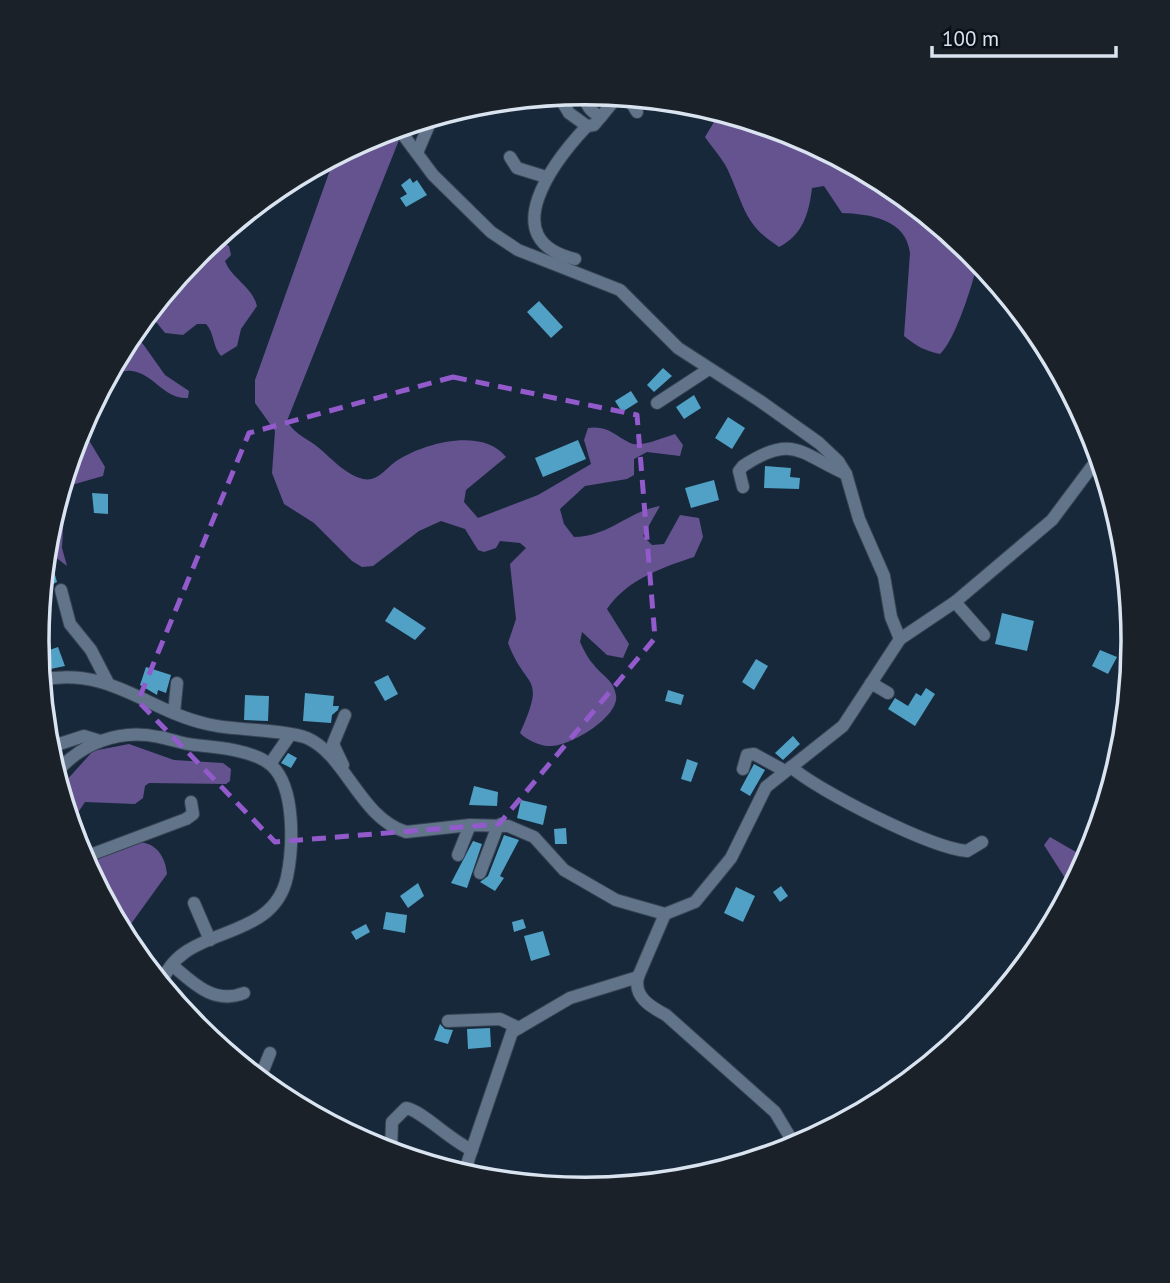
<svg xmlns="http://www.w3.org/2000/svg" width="1170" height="1283" font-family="'PT Sans',sans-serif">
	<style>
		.forest { fill: #64538f }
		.building { fill: #50a1c5 }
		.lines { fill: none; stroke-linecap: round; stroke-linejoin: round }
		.minor-casing { stroke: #364353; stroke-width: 14 }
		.minor { stroke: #61748a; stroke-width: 12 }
		.marked { fill: none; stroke: #925acb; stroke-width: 5; stroke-dasharray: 14 9; stroke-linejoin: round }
		.rim { fill: none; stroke: #d9e4f0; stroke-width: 3.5 }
	</style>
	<rect width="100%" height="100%" fill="#17283a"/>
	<!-- forest -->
	<g class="forest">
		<path d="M 720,112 L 795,135 L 890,186 L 973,254 L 978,260 C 974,281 955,341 940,354 C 925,351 916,346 904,336 L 910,253 C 906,219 870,214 842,213 L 824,186 L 812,188 C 809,213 803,235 779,247 C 745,225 745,209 730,175 C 725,161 713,149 705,137 Z"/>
		<path d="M 392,130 L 399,140 L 287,421 C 295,435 307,438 319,448 C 332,459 346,475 363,479 C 378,482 385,469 395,462 C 423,443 482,427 506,457 L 466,490 L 464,502 L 478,518 L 538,495 L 591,464 L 584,440 L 588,428 C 608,425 614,435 630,443 C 641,448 664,437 675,434 L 683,445 L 680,456 L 647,452 L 634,459 L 634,475 L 627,479 L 585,486 L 560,509 L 564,524 L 574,537 C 608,537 629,511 660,506 L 643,536 L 652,545 L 664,544 L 680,515 L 699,518 L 703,537 L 694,557 C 661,568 628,579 607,609 L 629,644 L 623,658 L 607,655 L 582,632 L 580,642 C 584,650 588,659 594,665 C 603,677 613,679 616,695 C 620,717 568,748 548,746 C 540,746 525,739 520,733 C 547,673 526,691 508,643 L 516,619 L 510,564 L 526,548 L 520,543 L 500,541 L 496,548 L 484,552 L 478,550 L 465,529 L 441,521 L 419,531 L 373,566 L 362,567 L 352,561 L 314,523 L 284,504 L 272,473 L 275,431 L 255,403 L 255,380 L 335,156 Z"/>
		<path d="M 216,239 L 229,246 L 231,255 L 225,261 C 232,279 252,286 257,306 L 241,329 L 237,346 L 221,356 C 212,346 215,334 206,324 L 197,324 L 183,335 L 165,333 L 149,313 L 198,254 Z"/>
		<path d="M 132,335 L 143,344 L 165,375 L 189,391 L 188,398 C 165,400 154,374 132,371 C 125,370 117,373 109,374 Z"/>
		<polygon points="81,427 105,467 103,476 68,486 65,494 62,548 67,566 46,550 47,534"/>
		<polygon points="129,744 174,760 223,763 231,769 230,781 226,784 149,783 145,786 143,798 135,804 85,802 75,817 89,841 78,848 62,796 65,782 93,751"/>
		<polygon points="1050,837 1088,859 1072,889 1044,845"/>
		<path d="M 137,842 C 156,842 165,856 167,874 L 123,935 L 85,863 Z"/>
	</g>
	<!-- building -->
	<g class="building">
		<polygon points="410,178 413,183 417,180 427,195 406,207 400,198 407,194 401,185"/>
		<polygon points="539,301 563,327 551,338 527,312"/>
		<polygon points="663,368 672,376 654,392 647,385"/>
		<polygon points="631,391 638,402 622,412 615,401"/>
		<polygon points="694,395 701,408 684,419 676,407"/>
		<polygon points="728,417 745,428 732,449 715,438"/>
		<polygon points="578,440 586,459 543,477 535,458"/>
		<polygon points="765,466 791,468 790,477 800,478 799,489 764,488"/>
		<polygon points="714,480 719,500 691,508 685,488"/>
		<polygon points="92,493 108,494 108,514 94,513"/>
		<polygon points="52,564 57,582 42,590 44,566"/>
		<polygon points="394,607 426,628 415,640 385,621"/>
		<polygon points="1002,613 1034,621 1027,651 995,644"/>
		<polygon points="58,647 65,666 41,671 38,654"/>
		<polygon points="1100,650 1117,657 1108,674 1092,666"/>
		<polygon points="756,659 768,666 754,690 742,682"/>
		<polygon points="146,667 171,675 166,693 158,690 157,695 140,685"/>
		<polygon points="388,675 398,694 385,701 374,682"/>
		<polygon points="926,688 935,694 915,726 888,709 895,698 908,706 916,693 921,696"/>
		<polygon points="668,690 684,695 681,705 665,701"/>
		<polygon points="305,693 334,696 333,706 339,706 338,710 332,715 331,723 303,721"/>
		<polygon points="245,695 269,696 268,721 244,720"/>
		<polygon points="793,736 800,744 783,760 775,753"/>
		<polygon points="288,753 297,758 291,768 281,763"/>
		<polygon points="687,759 698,763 691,782 681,779"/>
		<polygon points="754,764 765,770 750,796 740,790"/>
		<polygon points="474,786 498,792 497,806 469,805"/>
		<polygon points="521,800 547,806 543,825 517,818"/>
		<polygon points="566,828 567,844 555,844 554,829"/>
		<polygon points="504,835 519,840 500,876 504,878 495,891 480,882 488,876"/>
		<polygon points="473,841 482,844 467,888 451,883"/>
		<polygon points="418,883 424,896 408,908 400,896"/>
		<polygon points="781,886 788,896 780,902 773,892"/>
		<polygon points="736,887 755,896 743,922 724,913"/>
		<polygon points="386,912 407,915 405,933 383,929"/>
		<polygon points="523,919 526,928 514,932 512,922"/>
		<polygon points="366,924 370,932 356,940 351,932"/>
		<polygon points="543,931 550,955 531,961 524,936"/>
		<polygon points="440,1024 445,1029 453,1030 448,1044 434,1040"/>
		<polygon points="490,1028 491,1047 468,1049 467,1029"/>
	</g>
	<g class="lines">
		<!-- minor casing -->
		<g class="minor-casing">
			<g id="minor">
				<path d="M 586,93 C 585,106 590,111 601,117"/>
				<polyline points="559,96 569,113 587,126 594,125 618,96"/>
				<polyline points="628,97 637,112"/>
				<polyline points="398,128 433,175 491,232 518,250 620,290 678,348 760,401 819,443 838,461 846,474 859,519 884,576 891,617 900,639"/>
				<polyline points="417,153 432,118"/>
				<polyline points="510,157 517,168 546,177"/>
				<path d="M 575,259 C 493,240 555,160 587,126"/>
				<polyline points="657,403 709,369"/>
				<path d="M 743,487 L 739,471 L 743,466 C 793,433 801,454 846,474"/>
				<polyline points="61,590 70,624 91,650 108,683"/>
				<polyline points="955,602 984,635"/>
				<path d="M 40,680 C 111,666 145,710 207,724 C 234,731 285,729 307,738 C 346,755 360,818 406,832 L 470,825 L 508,826 L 534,837 L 564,870 L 616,900 L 665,914 L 695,902 L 731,858 L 766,787 L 843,726 L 900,639 L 955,602 L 1052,520 L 1099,457"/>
				<polyline points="871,683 888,693"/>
				<polyline points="174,713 177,683"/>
				<polyline points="47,748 84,736 100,741"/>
				<polyline points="270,764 290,735"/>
				<polyline points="343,765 333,744 345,715"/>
				<path d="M 791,767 C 820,792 931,848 967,851 L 982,842"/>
				<polyline points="743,769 747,755 754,754 785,771"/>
				<path d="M 55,774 C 80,744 119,728 159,737 C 171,739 182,744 195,745 C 217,747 253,750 271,765 C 296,787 293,848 287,877 C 272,946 180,922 161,985"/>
				<polyline points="458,855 470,825"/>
				<polyline points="82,858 186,819 193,814 191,802"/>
				<polyline points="480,873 497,828 501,824"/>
				<polyline points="194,903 210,940"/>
				<path d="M 172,965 C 193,983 214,1005 244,993"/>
				<path d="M 638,977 C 633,997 651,1007 666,1015 L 775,1112 L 796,1147"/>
				<polyline points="448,1021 500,1019 519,1028"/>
				<polyline points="255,1076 262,1073 270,1053"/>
				<path d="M 391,1153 L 392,1122 L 406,1108 C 421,1110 451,1141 472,1150"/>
				<polyline points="468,1176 468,1161 512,1032 570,998 638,977 665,914"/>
			</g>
		</g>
		<!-- minor -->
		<use href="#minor" class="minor"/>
	</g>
	<!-- marked area -->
	<path class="marked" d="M 453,377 L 637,415 L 655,638 L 499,824 L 275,842 L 138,701 L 249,433 Z"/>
	<!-- crop -->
	<path d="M0 0H1170V1283H0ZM49 641a536 536 0 1 1 1072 0a536 536 0 1 1-1072 0Z" fill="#1a2129" fill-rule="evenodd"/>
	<path class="rim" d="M49 641a536 536 0 1 1 1072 0a536 536 0 1 1-1072 0Z"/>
	<!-- scale -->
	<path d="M932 46v10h184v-10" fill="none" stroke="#d9e4f0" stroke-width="3.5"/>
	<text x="942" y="46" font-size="21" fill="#d9e4f0" stroke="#091018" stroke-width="5" paint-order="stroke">100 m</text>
</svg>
